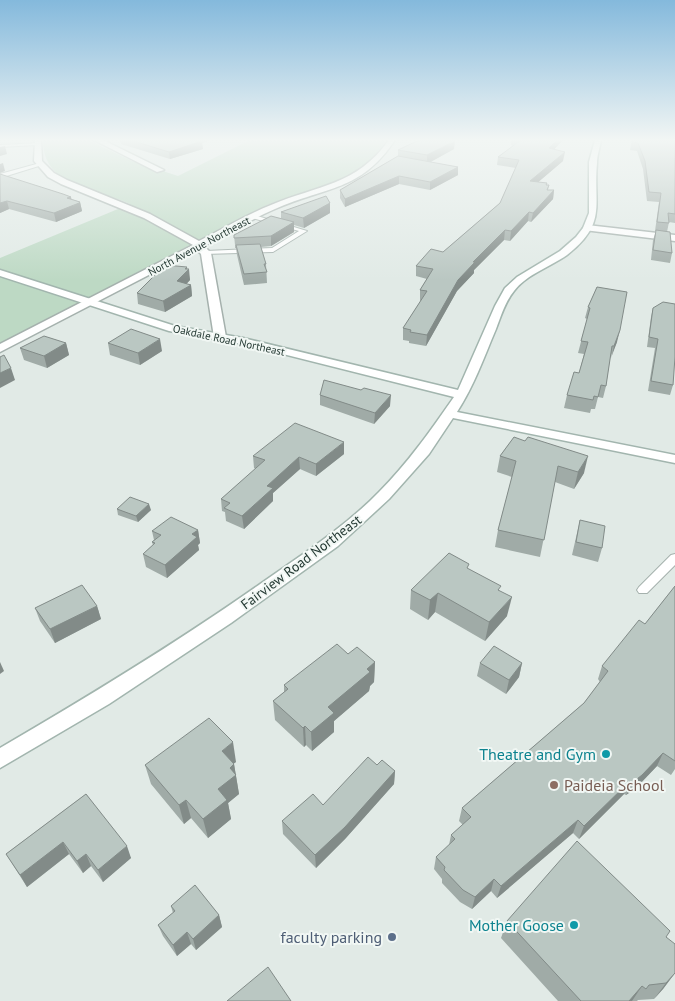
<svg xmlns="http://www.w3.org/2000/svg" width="675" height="1001" font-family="'PT Sans',sans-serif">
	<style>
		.green { fill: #bdd9c4 }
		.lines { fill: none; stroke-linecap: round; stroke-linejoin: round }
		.lane-casing { stroke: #a5b1ad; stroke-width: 2 }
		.street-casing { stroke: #a5b1ad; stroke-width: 3 }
		.secondary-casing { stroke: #a2b5ae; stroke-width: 3 }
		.lane { fill: #fff; fill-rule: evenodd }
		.street { fill: #fff; fill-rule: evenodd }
		.secondary { fill: #fff; fill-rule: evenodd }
		.wall { fill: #a0aba7 }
		.shaded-wall { fill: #828b88 }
		.building { fill: #bac7c2; stroke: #828b88 }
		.culture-dot { fill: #0f9aa8; stroke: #f1f7f4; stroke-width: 2 }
		.education-dot { fill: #8d6e63; stroke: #f1f7f4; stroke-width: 2 }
		.service-dot { fill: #5c6f8a; stroke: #f1f7f4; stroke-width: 2 }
		.labels { text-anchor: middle; stroke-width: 4; stroke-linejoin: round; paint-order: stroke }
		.far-street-label { font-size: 11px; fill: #243933; stroke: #f1f7f4 }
		.street-label { font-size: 14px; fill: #243933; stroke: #f1f7f4 }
		.near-culture-label { font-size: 16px; fill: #0d838f; stroke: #f1f7f4; text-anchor: end }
		.near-education-label { font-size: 16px; fill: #785e54; stroke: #f1f7f4; text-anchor: start }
		.near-service-label { font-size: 16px; fill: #4e5e75; stroke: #f1f7f4; text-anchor: end }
	</style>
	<rect width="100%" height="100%" fill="#e1eae6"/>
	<!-- green -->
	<path class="green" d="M 43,140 L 88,140 L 132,161 L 178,176 L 250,140 L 386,140 C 360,184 311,187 267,205 L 0,344 L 0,258 L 130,204 C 96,188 43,188 43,140 Z"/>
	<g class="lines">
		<!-- lane casing -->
		<g class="lane-casing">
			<g id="lane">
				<polygon points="39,143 37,145 0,147 0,145"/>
				<polygon points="40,163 42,165 0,178 0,174"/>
				<polygon points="254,215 307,231 273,252 204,254 204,252 206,251 272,248 299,231 252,218 251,217"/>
				<polygon points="675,554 675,565 647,593 639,593 637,590 639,587 671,555"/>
			</g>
		</g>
		<!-- street casing -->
		<g class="street-casing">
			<g id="street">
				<path d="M 35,140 L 41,140 L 42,161 L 54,173 L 67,180 L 150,214 L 199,241 C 223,229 246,215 271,205 C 318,185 356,186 389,140 L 395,140 C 360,192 327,186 275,209 C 251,219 228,234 204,246 L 211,253 L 226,337 L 224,339 L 220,340 L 214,337 L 201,254 L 197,250 L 0,352 L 0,344 L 193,245 L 144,218 L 61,184 L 48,177 L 34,161 Z"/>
				<polygon points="94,140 103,140 164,170 157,172"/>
				<polygon points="587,225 675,235 675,241 584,230 583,228"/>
			</g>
		</g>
		<!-- secondary casing -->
		<g class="secondary-casing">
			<path id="secondary" d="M 595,140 L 601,140 C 600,147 597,155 597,163 C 593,205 608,223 567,255 C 550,267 527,274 514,291 C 505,302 501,316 496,329 C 484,357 474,386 457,412 L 675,455 L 675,463 L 453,418 L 429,454 L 389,499 L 338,546 L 231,623 L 109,704 L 0,768 L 0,748 C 89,696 178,642 263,582 C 303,554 345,527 379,492 C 408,463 431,430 454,397 L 243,344 L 169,331 L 0,276 L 0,270 L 175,326 L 243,338 L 458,390 L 495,306 L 505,288 L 517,277 L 560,251 L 576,237 L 583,228 L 589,213 L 589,162 Z"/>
		</g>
		<!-- lane -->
		<use href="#lane" class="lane"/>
		<!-- street -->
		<use href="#street" class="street"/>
		<!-- secondary -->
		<use href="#secondary" class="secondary"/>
	</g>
	<!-- wall -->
	<g class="wall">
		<polygon points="120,140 211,140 202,143 203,149 170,159 121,144"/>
		<polygon points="511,140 563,140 554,149 563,161 538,182 547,183 547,185 549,185 548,190 554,190 553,199 531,222 528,221 510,241 504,240 474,270 474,273 457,291 426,346 409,343 409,341 403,340 403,328 421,301 420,301 420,290 427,279 416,276 416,266 443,252 500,203 516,168 497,165 498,157 513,146 511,145"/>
		<polygon points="632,140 675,140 675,223 669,222 667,232 672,253 670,263 651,260 653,240 656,231 655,231 659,202 647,201 643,169 637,151 630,150"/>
		<polygon points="454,149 430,162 458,167 458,175 430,190 399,184 345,207 340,198 340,190 398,156 398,150"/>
		<polygon points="0,174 80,202 82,211 80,212 56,222 9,209 0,213"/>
		<polygon points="330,203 330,213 304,228 294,225 294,232 271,246 261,247 266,264 267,283 244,285 237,255 236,248 235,248 235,245 234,235 281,218 281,212"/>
		<polygon points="187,267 190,280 186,284 191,285 192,296 165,312 138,304 137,293"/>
		<polygon points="597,287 617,342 610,358 606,386 603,398 598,397 595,409 591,409 590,413 564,408 567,395 579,373 584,354 578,353 587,319 585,318 588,307"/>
		<polygon points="653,308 673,385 670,395 648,391 655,348 647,347 651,317"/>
		<polygon points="66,343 69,355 47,368 24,360 20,348"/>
		<polygon points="108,343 162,351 140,365 110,355"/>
		<polygon points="320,395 390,406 374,424 320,405"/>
		<polygon points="514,437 584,473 574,489 555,482 540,557 495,547 498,530 512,477 497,472 500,456"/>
		<polygon points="344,454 316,476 300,469 273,493 273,501 244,529 226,521 225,512 222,511 221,499 256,469 254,468 253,456"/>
		<polygon points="117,509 151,510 138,522 118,515"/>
		<polygon points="580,520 602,548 598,562 572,555"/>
		<polygon points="198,530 200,543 198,545 199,550 167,578 146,567 143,554 153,545 152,542 154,540 152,531"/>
		<polygon points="468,569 500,591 507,616 485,641 435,612 428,620 410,609 411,590"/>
		<polygon points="675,586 675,769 671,775 657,766 636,788 626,795 624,794 579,839 573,833 497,898 491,891 472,909 460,902 442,883 442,879 434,869 436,857 449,845 451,835 463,825 459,821 462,808 584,703 600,682 598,679 602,666 645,624"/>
		<polygon points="97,606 101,619 55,643 40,621 35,608"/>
		<polygon points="348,654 375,662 374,682 370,686 369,691 334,721 334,732 312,751 306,745 304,747 275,720 273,701 284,692 284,685"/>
		<polygon points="480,663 522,663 519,677 506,694 477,676"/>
		<polygon points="236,762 234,763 234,764 239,794 228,803 231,819 208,838 191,818 184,824 151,784 145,765"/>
		<polygon points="377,765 395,771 394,784 345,839 316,868 283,834 282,821 323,805"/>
		<polygon points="86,794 131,858 103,882 91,866 83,873 69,854 27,887 6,854"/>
		<polygon points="171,906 219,915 222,927 196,950 191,944 177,956 163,936 158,925 173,913"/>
		<polygon points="507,921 667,937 675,973 663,989 654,999 638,1000 637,1001 558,1001 501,938"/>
	</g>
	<!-- shaded-wall -->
	<g class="shaded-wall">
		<polygon points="194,140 211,140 202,143 203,149 170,159 169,152"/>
		<polygon points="557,140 563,140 548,156 549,148"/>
		<polygon points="455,141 454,149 427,164 427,155"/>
		<polygon points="5,146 7,154 0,156 0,147"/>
		<polygon points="565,152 563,161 529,190 530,181"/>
		<polygon points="3,163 5,171 0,173 0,164"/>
		<polygon points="458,167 458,175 430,190 430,182"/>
		<polygon points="399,176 399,184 345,207 345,199"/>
		<polygon points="554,190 553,199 531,222 533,213"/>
		<polygon points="71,197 73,206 80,202 82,211 80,212 56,222 54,213 67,198"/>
		<polygon points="7,201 9,209 0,213 0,203"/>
		<polygon points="330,203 330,213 304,228 303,218"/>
		<polygon points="529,212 528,221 510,241 511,231"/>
		<polygon points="294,222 294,232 271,246 271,236"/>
		<polygon points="505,230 504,240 474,270 474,273 457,291 426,346 427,335 458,280 473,262"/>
		<polygon points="187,267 187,271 189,269 190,280 179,292 177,281"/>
		<polygon points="191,285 192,296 165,312 163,301"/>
		<polygon points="620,330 617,342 611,358 614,346"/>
		<polygon points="160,339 162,351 140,365 138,353"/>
		<polygon points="66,343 69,355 47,368 44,356"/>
		<polygon points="11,368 15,380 0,388 0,373"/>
		<polygon points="391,395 390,406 374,424 375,413"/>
		<polygon points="344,442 344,454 316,476 316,464"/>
		<polygon points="588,456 584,473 574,489 578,472"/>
		<polygon points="299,457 300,469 273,493 273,501 244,529 242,516 267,486"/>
		<polygon points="149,504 151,510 138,522 136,516"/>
		<polygon points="198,530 200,543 198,545 199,550 167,578 165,565 192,534"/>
		<polygon points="438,593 435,612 428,620 430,600"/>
		<polygon points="512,597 507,616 485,641 489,622"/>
		<polygon points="97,606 101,619 55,643 50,629"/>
		<polygon points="0,662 4,671 0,674"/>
		<polygon points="375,662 374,682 370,686 369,691 334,721 334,732 312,751 311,732 328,707 367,669"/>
		<polygon points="522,663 519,677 506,694 509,680"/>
		<polygon points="305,726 306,745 304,747 303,728"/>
		<polygon points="233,742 236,762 225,770 222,751"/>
		<polygon points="663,753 657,766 636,788 626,795 632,783"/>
		<polygon points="234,764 239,794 228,803 231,819 208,838 203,819 218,789 230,768"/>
		<polygon points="395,771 394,784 345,839 316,868 315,855"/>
		<polygon points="630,781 624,794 579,839 584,826"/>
		<polygon points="186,800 191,818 184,824 179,805"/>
		<polygon points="578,820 573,833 497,898 501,886"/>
		<polygon points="63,842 69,854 27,887 20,875"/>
		<polygon points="127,846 131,858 103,882 98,870"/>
		<polygon points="86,854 91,866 83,873 77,861"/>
		<polygon points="494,879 491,891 472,909 475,897"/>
		<polygon points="219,915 222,927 196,950 193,939"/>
		<polygon points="187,932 191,944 177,956 173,945"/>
		<polygon points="675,973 663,989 654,999 666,983"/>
		<polygon points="642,986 632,1001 629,1001"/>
	</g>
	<!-- building -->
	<g class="building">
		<polygon points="130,140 198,140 202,141 169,152"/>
		<polygon points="419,140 452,140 455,141 427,155 398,150"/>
		<polygon points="521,140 557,140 549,148 565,152 530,181 547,183 546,185 549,185 547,190 554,190 533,213 529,212 511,231 505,230 473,262 475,262 458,280 427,335 410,332 411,330 403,328 427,291 420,290 433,269 416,266 431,249 443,252 500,203 519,160 498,157"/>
		<polygon points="632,140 675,140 675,214 668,213 669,223 657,222 661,193 649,192 645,161 638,143 632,142"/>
		<polygon points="398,156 458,167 430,182 399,176 345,199 340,190"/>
		<polygon points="0,174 63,194 71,197 67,198 80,202 79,203 54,213 7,201 0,203"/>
		<polygon points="326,196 330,203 303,218 281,212"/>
		<polygon points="271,216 294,222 271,236 234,238 234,235"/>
		<polygon points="656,230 670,232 672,253 653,250"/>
		<polygon points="260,244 266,264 264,264 267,272 244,274 236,245"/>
		<polygon points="165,265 187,267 185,269 189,269 177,281 191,285 163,301 137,293"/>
		<polygon points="597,287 627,292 620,330 614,346 612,346 606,386 601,385 598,397 594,396 593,400 567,395 574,372 579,373 588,342 581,341 590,308 588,307"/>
		<polygon points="663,302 675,304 675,357 673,385 651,381 658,339 649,337 653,308"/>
		<polygon points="131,329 160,339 138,353 108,343"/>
		<polygon points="44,336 66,343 44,356 20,348"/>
		<polygon points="4,355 11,368 0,373 0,357"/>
		<polygon points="324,380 361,390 364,388 391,395 375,413 320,395"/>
		<polygon points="295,423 344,442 316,464 299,457 267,486 273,488 242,516 224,508 230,503 221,499 265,460 253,456"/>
		<polygon points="514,437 525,441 528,437 588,456 578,472 558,466 544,540 498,530 516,461 500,456"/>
		<polygon points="130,497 149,504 136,516 117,509"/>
		<polygon points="171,517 198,530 192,534 197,537 165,565 143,554 155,543 152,542 161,535 152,531"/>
		<polygon points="580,520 605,526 602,548 576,542"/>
		<polygon points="449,553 469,564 467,568 501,586 498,590 512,597 489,622 438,593 430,600 411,590"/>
		<polygon points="82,585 97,606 50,629 35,608"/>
		<polygon points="675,586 675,761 663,753 642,775 632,783 630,781 584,826 578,820 501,886 494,879 475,897 463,890 444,870 445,867 436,857 455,839 451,835 471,817 462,808 584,703 608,671 602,666 639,620 645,624"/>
		<polygon points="337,644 348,654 357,647 375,662 367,669 370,672 328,707 334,713 311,732 305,726 303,728 273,701 288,689 284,685"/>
		<polygon points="494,646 522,663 509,680 480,663"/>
		<polygon points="209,718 233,742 222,751 234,764 230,768 236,775 218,789 227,800 203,819 186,800 179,805 145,765"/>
		<polygon points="368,757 377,765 382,760 395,771 345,827 315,855 282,821 313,794 323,805"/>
		<polygon points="86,794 127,846 98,870 86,854 77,861 63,842 20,875 6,854"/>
		<polygon points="577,841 670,931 666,937 675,944 675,973 666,983 649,985 646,989 642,986 629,1001 581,1001 507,921"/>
		<polygon points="195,885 219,915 193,939 187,932 173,945 158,925 175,911 171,906"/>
		<polygon points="268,967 291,1001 227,1001"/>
	</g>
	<!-- sky -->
	<linearGradient id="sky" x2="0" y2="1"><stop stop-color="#84b9dc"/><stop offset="0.5" stop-color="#f2f6f4"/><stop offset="1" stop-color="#f2f6f4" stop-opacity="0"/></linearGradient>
	<rect width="675" height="280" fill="url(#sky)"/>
	<!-- markers -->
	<g class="culture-dot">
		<circle cx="606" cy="754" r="5"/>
		<circle cx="574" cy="925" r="5"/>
	</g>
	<circle class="education-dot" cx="554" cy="785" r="5"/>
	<circle class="service-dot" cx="392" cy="937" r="5"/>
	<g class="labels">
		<!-- far-street labels -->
		<g class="far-street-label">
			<text transform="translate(199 246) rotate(-28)" y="4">North Avenue Northeast</text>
			<text transform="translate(229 340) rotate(12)" y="4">Oakdale Road Northeast</text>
		</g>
		<!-- street labels -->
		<g class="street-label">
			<text transform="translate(301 562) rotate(-37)" y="5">Fairview Road Northeast</text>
		</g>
		<!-- near-culture labels -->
		<g class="near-culture-label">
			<text x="596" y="760">Theatre and Gym</text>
			<text x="564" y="931">Mother Goose</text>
		</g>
		<!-- near-education labels -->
		<g class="near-education-label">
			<text x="564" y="791">Paideia School</text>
		</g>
		<!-- near-service labels -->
		<g class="near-service-label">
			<text x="382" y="943">faculty parking</text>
		</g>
	</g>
</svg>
